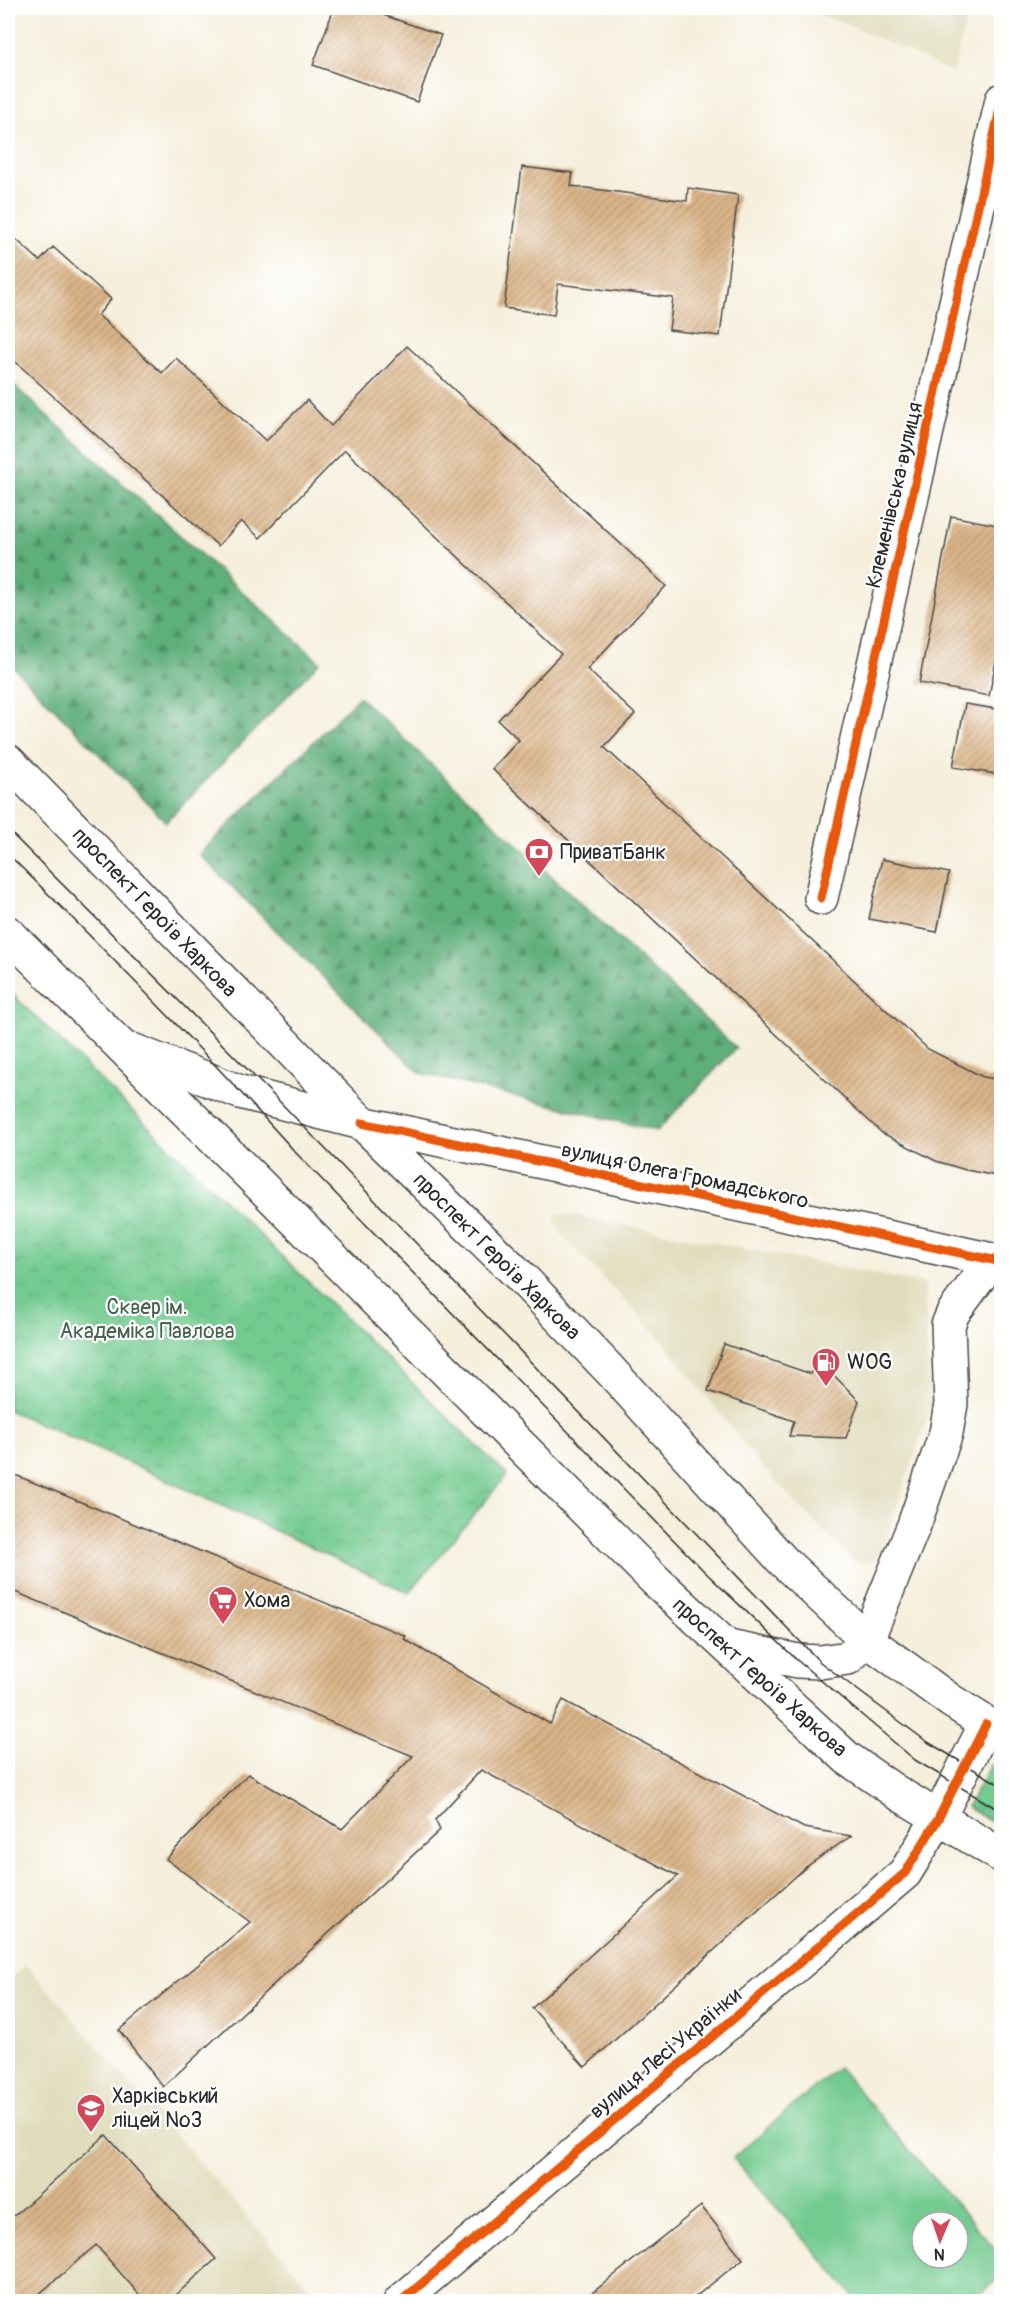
<svg xmlns="http://www.w3.org/2000/svg" width="1009" height="2309" font-family="Pangolin,sans-serif">
	<style>
		.built { fill: #e0dcbb }
		.grass { fill: url(#grass-tufts); stroke: #4f7b5e; stroke-width: 1.5 }
		.forest { fill: url(#forest-firs); stroke: #446d52; stroke-width: 1.5 }
		.park { fill: url(#park-crowns); stroke: #4f7b5e; stroke-width: 1.5 }
		.pitch { fill: #73cb90; stroke: #4f7b5e; stroke-width: 1.5; fill-rule: evenodd }
		.building { fill: url(#building-hatch) }
		.lines { fill: none; stroke-linecap: round; stroke-linejoin: round }
		.minor-casing { stroke: #494846; stroke-width: 36 }
		.major-casing { stroke: #494846; stroke-width: 36 }
		.minor { stroke: #fff; stroke-width: 33 }
		.major { stroke: #fff; stroke-width: 33 }
		.tram { stroke: #2b2b2b; stroke-width: 1.5 }
		.cycleway-casing { stroke: #fff; stroke-width: 13 }
		.cycleway { stroke: #e8590c; stroke-width: 9 }
		.labels { text-anchor: middle; stroke-width: 4.5; stroke-linejoin: round; paint-order: stroke }
		.street-label { font-size: 21px; fill: #2b2b2b; stroke: #fff }
		.poi-label { font-size: 21px; fill: #2b2b2b; stroke: #fff; text-anchor: start }
		.park-label { font-size: 21px; fill: #44634e; stroke: #fff }
	</style>
	<defs>
		<pattern id="grass-tufts" width="24" height="20" patternUnits="userSpaceOnUse" patternTransform="scale(1.5)"><rect width="24" height="20" fill="#73cb90"/><path d="M3 7l-1-3M5 7V3M7 7l1-3M15 17l-1-3M17 17v-4M19 17l1-3" fill="none" stroke="#64ae7c"/></pattern>
		<pattern id="forest-firs" width="22" height="20" patternUnits="userSpaceOnUse" patternTransform="scale(1.5)"><rect width="22" height="20" fill="#5eaf7a"/><path d="M5 1l3.5 6h-7zM16 11l3.5 6h-7z" fill="#4e8f64"/></pattern>
		<pattern id="park-crowns" width="20" height="18" patternUnits="userSpaceOnUse" patternTransform="scale(1.5)"><rect width="20" height="18" fill="#73cb90"/><path d="M2 6a3 3 0 1 1 6 0M12 15a3 3 0 1 1 6 0" fill="none" stroke="#64ae7c"/></pattern>
		<pattern id="building-hatch" width="6" height="6" patternUnits="userSpaceOnUse" patternTransform="scale(1.5)"><rect width="6" height="6" fill="#dbb588"/><path d="M-1 1l2-2M0 6l6-6M5 7l2-2" fill="none" stroke="#b2936f"/></pattern>
	</defs>
	<rect width="100%" height="100%" fill="#fff"/>
	<filter id="ink" filterUnits="userSpaceOnUse"><feTurbulence type="fractalNoise" baseFrequency=".0167" numOctaves="2"/><feDisplacementMap in="SourceGraphic" scale="12" xChannelSelector="R" yChannelSelector="G"/><feConvolveMatrix kernelMatrix="1 2 1 2 8 2 1 2 1" color-interpolation-filters="sRGB"/></filter>
	<filter id="wash" filterUnits="userSpaceOnUse"><feTurbulence type="fractalNoise" baseFrequency=".008" numOctaves="4" result="noise"/><feDisplacementMap in="SourceGraphic" scale="24" xChannelSelector="R" yChannelSelector="G"/><feGaussianBlur stdDeviation="1.35" result="paint"/><feColorMatrix in="noise" values="0 0 0 0 0 0 0 0 0 0 0 0 0 0 0 0 0 1.4 0 .05"/><feComposite in="paint" operator="in"/></filter>
	<g filter="url(#wash)">
		<rect width="100%" height="100%" fill="#f5efdc"/>
		<!-- built -->
		<g class="built">
			<polygon points="802,8 969,8 953,73 850,25"/>
			<polygon points="556,1214 573,1215 925,1284 928,1375 932,1404 884,1544 876,1560 866,1563 853,1561 761,1466 659,1336 562,1235 555,1221"/>
			<polygon points="26,1965 308,2286 291,2302 8,2301 8,1981"/>
		</g>
		<!-- grass -->
		<polygon class="grass" points="991,1765 1001,1771 1001,1828 967,1807"/>
		<!-- forest -->
		<g class="forest">
			<polygon points="8,380 320,662 166,822 8,662"/>
			<polygon points="359,697 736,1048 657,1131 420,1073 199,854"/>
		</g>
		<!-- park -->
		<polygon class="park" points="8,990 507,1475 409,1593 147,1471 8,1410"/>
		<!-- pitch -->
		<path class="pitch" d="M 838,2067 L 1001,2256 L 1001,2277 L 973,2301 L 858,2301 L 733,2158 ZM 922,2222 L 958,2222 L 958,2258 L 922,2258 Z"/>
		<g id="blocks">
			<!-- building -->
			<g class="building">
				<polygon points="334,8 363,8 441,35 417,102 313,65"/>
				<polygon points="522,167 573,173 571,186 687,201 688,188 738,195 720,336 669,330 673,298 558,284 554,315 504,308"/>
				<polygon points="8,232 40,261 53,247 111,299 98,315 162,373 176,358 266,441 307,400 331,426 407,346 666,586 587,669 635,714 604,747 928,1049 983,1077 1002,1080 1002,1177 966,1170 936,1161 882,1133 492,769 519,740 498,720 561,654 345,450 260,538 241,521 218,546 8,355"/>
				<polygon points="951,516 1002,526 1002,631 989,696 919,683"/>
				<polygon points="965,704 1002,710 1002,775 953,767"/>
				<polygon points="882,859 949,873 937,932 869,919"/>
				<polygon points="724,1344 811,1374 816,1357 859,1401 846,1438 789,1436 794,1421 708,1391"/>
				<polygon points="8,1472 406,1636 404,1639 550,1724 563,1700 804,1828 851,1836 806,1867 585,2067 532,2008 678,1876 481,1770 435,1820 440,1830 163,2087 119,2030 250,1922 166,1859 248,1774 342,1829 413,1756 8,1589"/>
				<polygon points="106,2135 216,2259 169,2301 145,2301 96,2245 31,2301 8,2301 8,2221"/>
				<polygon points="701,2206 743,2259 690,2301 582,2301"/>
			</g>
		</g>
	</g>
	<g filter="url(#ink)">
		<use href="#blocks" fill-opacity="0" stroke="#494846" stroke-width="1.5"/>
		<g class="lines">
			<!-- minor casing -->
			<g class="minor-casing">
				<g id="minor">
					<polyline points="821,898 1002,100"/>
					<polyline points="400,2302 905,1873 938,1819 986,1724"/>
				</g>
			</g>
			<!-- major casing -->
			<g class="major-casing">
				<g id="major">
					<polyline points="8,761 362,1123 520,1276 609,1369 783,1561 867,1640 951,1701 1002,1733"/>
					<polyline points="8,933 655,1580 847,1758 896,1792 1002,1856"/>
					<polyline points="132,1050 240,1092 362,1123 1002,1262"/>
					<polyline points="728,1647 798,1661 820,1662 848,1658 867,1640 914,1525 946,1433 951,1404 948,1325 953,1313 992,1260"/>
				</g>
			</g>
			<!-- minor -->
			<use href="#minor" class="minor"/>
			<!-- major -->
			<use href="#major" class="major"/>
			<!-- tram -->
			<g class="tram">
				<polyline points="8,830 280,1102 820,1662 926,1741 1002,1786"/>
				<path d="M 8,854 C 106,951 204,1050 296,1153 L 705,1572 L 798,1661 L 915,1760 L 1002,1812"/>
			</g>
			<!-- cycleway casing -->
			<g class="cycleway-casing">
				<g id="cycleway">
					<polyline points="821,898 1002,100"/>
					<polyline points="362,1123 1002,1262"/>
					<polyline points="400,2302 905,1873 938,1819 986,1724"/>
				</g>
			</g>
			<!-- cycleway -->
			<use href="#cycleway" class="cycleway"/>
		</g>
	</g>
	<!-- icons -->
	<defs>
		<g id="bank-pin" transform="scale(1.5)"><path d="M0 17L-7.5 6A9.5 9.5 0 1 1 7.5 6Z" fill="#d1495b" stroke="#fff"/><path d="M-6-4H6V4H-6ZM0-2.3a2.3 2.3 0 1 0 0 4.6a2.3 2.3 0 1 0 0-4.6Z" fill="#fff"/></g>
		<g id="fuel-pin" transform="scale(1.5)"><path d="M0 17L-7.5 6A9.5 9.5 0 1 1 7.5 6Z" fill="#d1495b" stroke="#fff"/><path d="M-5.5-6h7V0h2V4h1.3V-2.5L3-4.5l.8-.8L6-3V5H2.5V1h-1V6h-7ZM-4.2-4.7v3.2H.2V-4.7Z" fill="#fff"/></g>
		<g id="supermarket-pin" transform="scale(1.5)"><path d="M0 17L-7.5 6A9.5 9.5 0 1 1 7.5 6Z" fill="#d1495b" stroke="#fff"/><path d="M-6-5.5h2.5l.6 2H6L4.5 2H-2.5L-4.4-4H-6ZM-1.5 3.2a1.3 1.3 0 1 0 .1 0ZM3 3.2a1.3 1.3 0 1 0 .1 0Z" fill="#fff"/></g>
		<g id="school-pin" transform="scale(1.5)"><path d="M0 17L-7.5 6A9.5 9.5 0 1 1 7.5 6Z" fill="#d1495b" stroke="#fff"/><path d="M0-5L7-2L0 1L-7-2ZM-4 1L0 2.5L4 1V4Q0 6-4 4Z" fill="#fff"/></g>
	</defs>
	<g fill-rule="evenodd">
		<use href="#bank-pin" x="539" y="852"/>
		<use href="#fuel-pin" x="826" y="1362"/>
		<use href="#supermarket-pin" x="223" y="1600"/>
		<use href="#school-pin" x="91" y="2108"/>
	</g>
	<g class="labels">
		<!-- street labels -->
		<g class="street-label">
			<text transform="translate(894 495) rotate(-77)" y="7">Клеменівська вулиця</text>
			<text transform="translate(155 912) rotate(46)" y="7">проспект Героїв Харкова</text>
			<text transform="translate(685 1175) rotate(12)" y="7">вулиця Олега Громадського</text>
			<text transform="translate(497 1256) rotate(45)" y="7">проспект Героїв Харкова</text>
			<text transform="translate(760 1677) rotate(42)" y="7">проспект Героїв Харкова</text>
			<text transform="translate(665 2053) rotate(-40)" y="7">вулиця Лесі Українки</text>
		</g>
		<!-- poi labels -->
		<g class="poi-label">
			<text x="560" y="859">ПриватБанк</text>
			<text x="847" y="1369">WOG</text>
			<text x="244" y="1607">Хома</text>
			<text x="112" y="2103">Харківський<tspan x="112" dy="24">ліцей №3</tspan></text>
		</g>
		<!-- park labels -->
		<g class="park-label">
			<text x="147" y="1314">Сквер ім.<tspan x="147" dy="24">Академіка Павлова</tspan></text>
		</g>
	</g>
	<!-- margin -->
	<rect width="1009" height="2309" fill="none" stroke="#fff" stroke-width="30"/>
	<!-- north arrow -->
	<g transform="translate(940 2240) rotate(182)"><circle r="28" fill="#ffffff" stroke="#aaaaaa" stroke-width="1.5"/>
	<path d="M0-4.5L10 22L0 15L-10 22Z" fill="#d1495b"/>
	<text y="-9" font-size="16" font-weight="bold" text-anchor="middle" fill="#2b2b2b">N</text>
	</g>
</svg>
